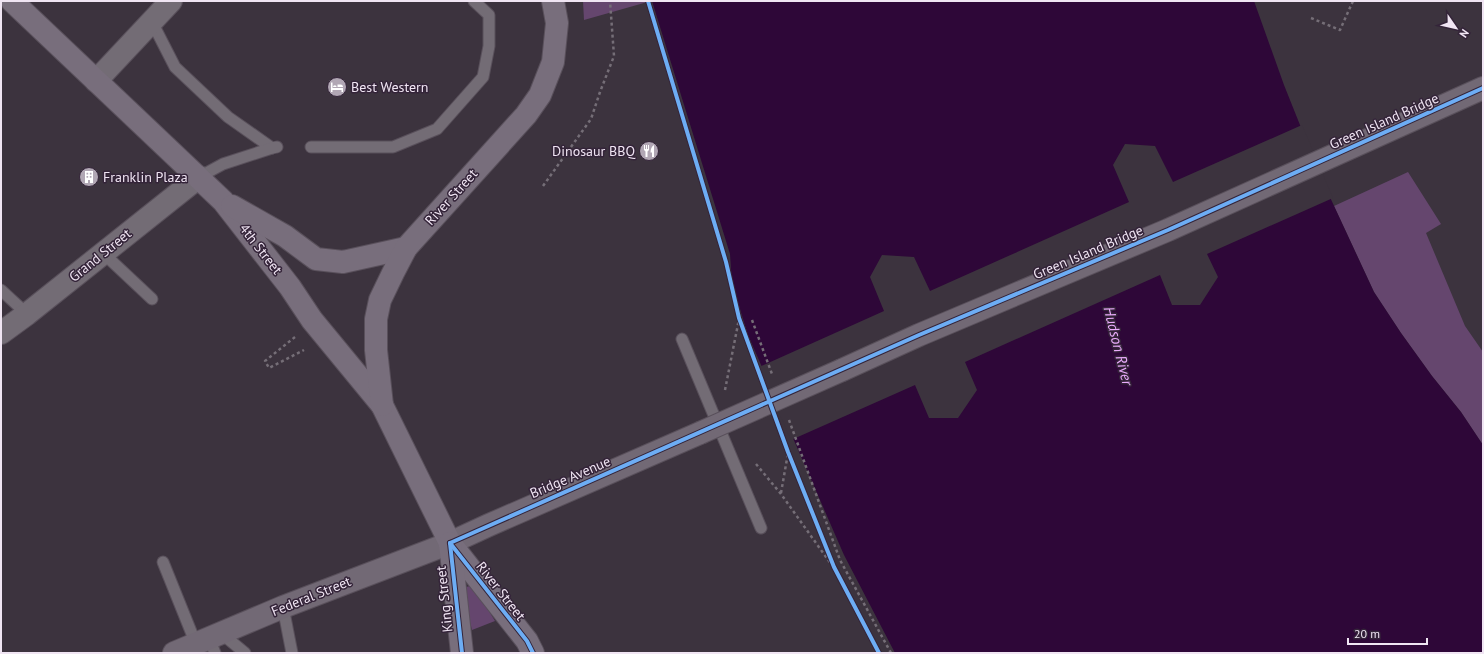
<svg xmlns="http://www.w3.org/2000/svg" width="1484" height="654" font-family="'PT Sans',sans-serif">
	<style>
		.green { fill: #65466e }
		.water { fill: #2e0738 }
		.pier { fill: #3c333e }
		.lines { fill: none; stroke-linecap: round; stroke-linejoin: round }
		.lane-casing { stroke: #59505b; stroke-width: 13 }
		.street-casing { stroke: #59505b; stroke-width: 24 }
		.secondary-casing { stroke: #59505b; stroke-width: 24 }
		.primary-casing { stroke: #59505b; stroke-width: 24 }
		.path { stroke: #756e77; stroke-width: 2.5; stroke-dasharray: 3 3; stroke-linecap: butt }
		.lane { stroke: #736c75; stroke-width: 11 }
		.street { stroke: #736c75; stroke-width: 22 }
		.secondary { stroke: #726975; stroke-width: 22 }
		.primary { stroke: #786e7c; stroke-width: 22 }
		.secondary-bridge-casing { stroke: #59505b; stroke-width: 24; stroke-linecap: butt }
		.secondary-bridge { stroke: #726975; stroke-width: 22 }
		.cycleway-casing { stroke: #342439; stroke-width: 6 }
		.cycleway { stroke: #6dadf4; stroke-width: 4 }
		.labels { text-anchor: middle; stroke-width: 3; stroke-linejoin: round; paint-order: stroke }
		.poi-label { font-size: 14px; fill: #f0e5f3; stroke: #342439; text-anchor: start }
		.street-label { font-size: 14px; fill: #f0e5f3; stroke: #342439 }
		.water-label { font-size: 15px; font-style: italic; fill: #ebacfd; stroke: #342439 }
	</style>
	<rect width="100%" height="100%" fill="#3c333e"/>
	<!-- green -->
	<g class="green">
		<polygon points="583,1 651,1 584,20"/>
		<polygon points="1408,172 1441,224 1426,233 1465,326 1483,352 1483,445 1461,412 1432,376 1401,333 1374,292 1334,206"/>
		<polygon points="470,586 478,593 495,621 472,630 462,591 466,587"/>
	</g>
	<!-- water -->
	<polygon class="water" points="652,1 1254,1 1284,85 1322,180 1374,292 1401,333 1432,376 1461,412 1483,445 1483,653 895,653 844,555 748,335 732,283 730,254"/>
	<!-- pier -->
	<polygon class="pier" points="1302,125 1333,198 1207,254 1218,277 1200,305 1172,305 1160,275 965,362 977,390 958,418 929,418 915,385 791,440 759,367 884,311 870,277 882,255 914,257 930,291 1129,202 1113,165 1125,144 1155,146 1173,182"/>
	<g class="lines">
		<!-- lane casing -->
		<g class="lane-casing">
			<g id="lane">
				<polyline points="152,22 175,67 228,117 272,148"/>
				<polyline points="311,147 393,147 437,129 483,77 489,46 489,15 474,1"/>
				<polyline points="199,177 223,164 272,148 277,147"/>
				<polyline points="103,253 152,299"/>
				<polyline points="1,290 27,314"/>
				<polyline points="682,339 761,528"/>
				<polyline points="163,562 196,644"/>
				<polyline points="283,607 292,653"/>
				<polyline points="221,633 245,653"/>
				<polyline points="209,638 215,653"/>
			</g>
		</g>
		<!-- street casing -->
		<g class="street-casing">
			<g id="street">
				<polyline points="96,81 171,1"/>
				<polyline points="1,333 27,314 199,177"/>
			</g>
		</g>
		<!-- secondary casing -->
		<g class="secondary-casing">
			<g id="secondary">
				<polyline points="842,370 919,335 1168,230 1483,88"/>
				<polyline points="174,653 283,607 450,543 489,525 700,433"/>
			</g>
		</g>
		<!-- primary casing -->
		<g class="primary-casing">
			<g id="primary">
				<polyline points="12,1 223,201 290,287 312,320 382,405 450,543 527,641 533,653"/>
				<polyline points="232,206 285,236 316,259 343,262 406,248"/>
				<polyline points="382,405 376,350 376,319 380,300 393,273 406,248 526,115 540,95 553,62 557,23 553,1"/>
				<polyline points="450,543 462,653"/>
			</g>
		</g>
		<!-- path -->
		<g class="path">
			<polyline points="648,1 726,262 739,318 761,379"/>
			<polyline points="1311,18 1340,30 1353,1"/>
			<polyline points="543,186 591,119 600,92 614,56 610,1"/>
			<polyline points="752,320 772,374"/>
			<polyline points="295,337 265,361 269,368 304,350"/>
			<polyline points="725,390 739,319"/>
			<polyline points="789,420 840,560 891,653"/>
			<polyline points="778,425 834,567 879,653"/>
			<polyline points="756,464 781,494 831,564"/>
			<polyline points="781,493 788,453"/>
		</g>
		<!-- lane -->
		<use href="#lane" class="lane"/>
		<!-- street -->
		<use href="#street" class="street"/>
		<!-- secondary -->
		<use href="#secondary" class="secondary"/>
		<!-- primary -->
		<use href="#primary" class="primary"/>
		<!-- secondary-bridge casing -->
		<g class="secondary-bridge-casing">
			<polyline id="secondary-bridge" points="700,433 842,370"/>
		</g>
		<!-- secondary-bridge -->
		<use href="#secondary-bridge" class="secondary-bridge"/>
		<!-- cycleway casing -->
		<g class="cycleway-casing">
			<g id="cycleway">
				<polyline points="648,1 726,262 739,318 788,452 834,567 879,653"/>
				<polyline points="450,543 919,335 1168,230 1483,88"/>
				<polyline points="450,543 527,641 533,653"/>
				<polyline points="450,543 462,653"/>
			</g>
		</g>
		<!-- cycleway -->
		<use href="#cycleway" class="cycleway"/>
	</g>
	<!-- icons -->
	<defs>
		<g id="hotel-disc" transform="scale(1)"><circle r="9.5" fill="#b1a7b4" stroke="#342439"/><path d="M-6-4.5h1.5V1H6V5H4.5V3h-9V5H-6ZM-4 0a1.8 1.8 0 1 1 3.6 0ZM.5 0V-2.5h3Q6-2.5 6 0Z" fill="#fff"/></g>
		<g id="restaurant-disc" transform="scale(1)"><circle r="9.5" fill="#b1a7b4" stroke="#342439"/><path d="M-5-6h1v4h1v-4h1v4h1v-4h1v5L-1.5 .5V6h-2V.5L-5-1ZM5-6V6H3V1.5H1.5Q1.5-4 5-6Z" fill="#fff"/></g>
		<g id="building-disc" transform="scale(1)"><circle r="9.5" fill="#b1a7b4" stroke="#342439"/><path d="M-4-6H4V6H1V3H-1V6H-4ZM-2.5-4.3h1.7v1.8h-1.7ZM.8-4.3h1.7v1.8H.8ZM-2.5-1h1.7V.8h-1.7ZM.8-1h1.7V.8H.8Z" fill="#fff"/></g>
	</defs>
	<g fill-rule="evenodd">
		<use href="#hotel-disc" x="337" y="87"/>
		<use href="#restaurant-disc" x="649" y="151"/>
		<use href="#building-disc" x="89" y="177"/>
	</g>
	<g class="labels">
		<!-- poi labels -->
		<g class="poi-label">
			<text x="351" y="92">Best Western</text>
			<text x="635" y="156" text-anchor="end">Dinosaur BBQ</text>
			<text x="103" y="182">Franklin Plaza</text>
		</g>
		<!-- street labels -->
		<g class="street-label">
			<text transform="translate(1384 121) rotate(-24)" y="5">Green Island Bridge</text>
			<text transform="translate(451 197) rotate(-48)" y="5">River Street</text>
			<text transform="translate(261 249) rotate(52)" y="5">4th Street</text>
			<text transform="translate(1088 252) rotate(-23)" y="5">Green Island Bridge</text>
			<text transform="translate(100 255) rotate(-39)" y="5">Grand Street</text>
			<text transform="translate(570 477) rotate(-23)" y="5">Bridge Avenue</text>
			<text transform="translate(501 591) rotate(52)" y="5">River Street</text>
			<text transform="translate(311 596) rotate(-22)" y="5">Federal Street</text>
			<text transform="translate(444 599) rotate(-96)" y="5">King Street</text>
		</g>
		<!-- water labels -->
		<g class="water-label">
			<text transform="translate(1118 346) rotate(76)" y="5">Hudson River</text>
		</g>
	</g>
	<!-- border -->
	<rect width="1484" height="654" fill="none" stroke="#f0e5f3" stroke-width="4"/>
	<!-- north arrow -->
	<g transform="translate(1456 28) rotate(124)" stroke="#342439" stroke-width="3" paint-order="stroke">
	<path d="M0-3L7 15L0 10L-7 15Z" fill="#f0e5f3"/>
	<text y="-6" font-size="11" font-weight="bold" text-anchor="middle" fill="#f0e5f3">N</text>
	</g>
	<!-- scale -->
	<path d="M1348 638v6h79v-6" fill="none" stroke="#f0e5f3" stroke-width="2"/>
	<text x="1354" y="638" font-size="12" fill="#f0e5f3" stroke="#342439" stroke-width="3" paint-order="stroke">20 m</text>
</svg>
